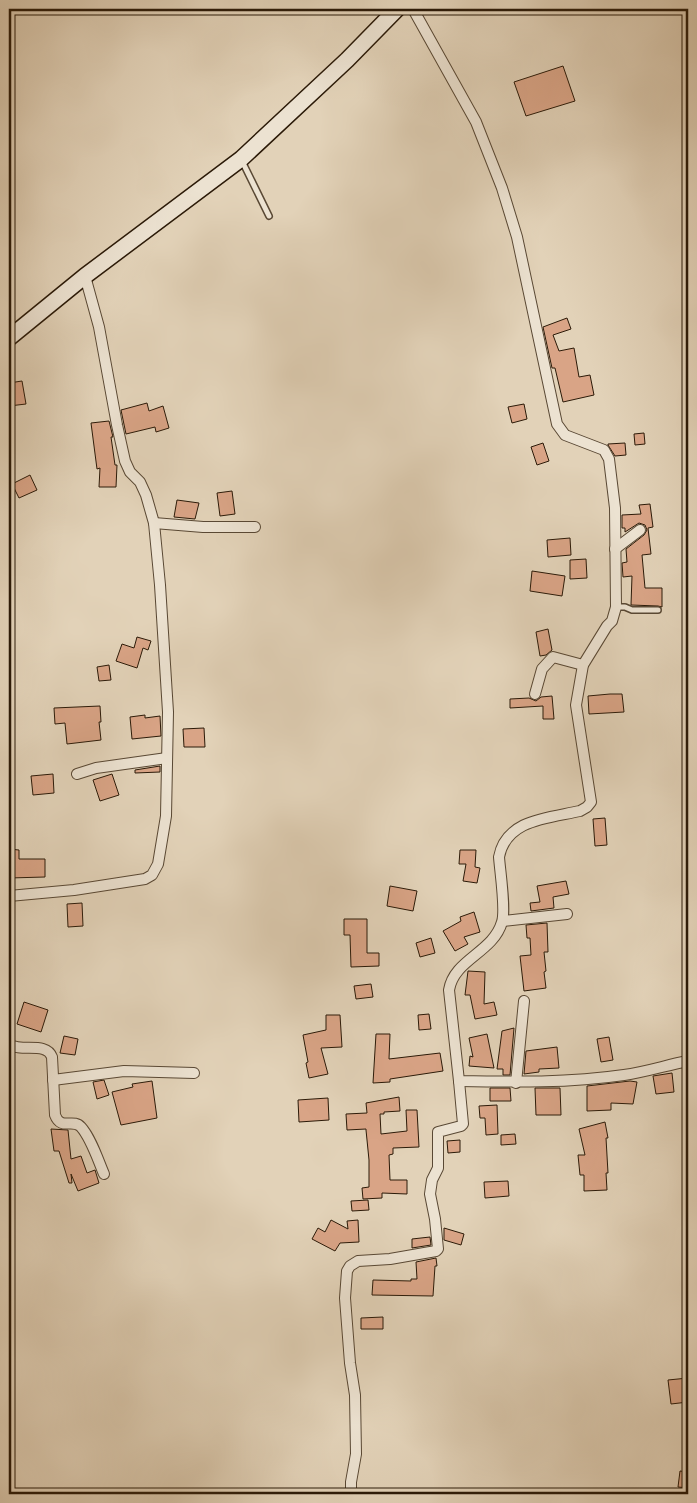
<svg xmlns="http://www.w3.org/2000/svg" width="697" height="1503" font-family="'Libre Caslon Text',serif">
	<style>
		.building { fill: #d9a486; stroke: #2b1a08 }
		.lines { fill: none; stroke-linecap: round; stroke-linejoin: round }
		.lane-casing { stroke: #594834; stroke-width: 8 }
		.street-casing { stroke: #594834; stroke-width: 12 }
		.secondary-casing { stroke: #2b1a08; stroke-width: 18 }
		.lane { stroke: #ece2d1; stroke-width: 5 }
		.street { stroke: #ece2d1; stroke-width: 10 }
		.secondary { stroke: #ece2d1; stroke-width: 15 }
	</style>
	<rect width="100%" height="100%" fill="#e2d2b8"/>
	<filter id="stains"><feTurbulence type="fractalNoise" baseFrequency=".004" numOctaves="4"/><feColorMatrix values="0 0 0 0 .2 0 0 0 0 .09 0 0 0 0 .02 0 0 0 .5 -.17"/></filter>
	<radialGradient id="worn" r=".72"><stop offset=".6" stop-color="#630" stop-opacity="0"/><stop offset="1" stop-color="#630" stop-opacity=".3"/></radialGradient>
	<!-- building -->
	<g class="building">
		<polygon points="563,66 575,101 526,116 514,82"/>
		<polygon points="567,318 571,329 553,335 559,351 574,348 579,377 590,375 594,395 563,402 555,368 552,368 543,327"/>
		<polygon points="22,381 26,404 9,406 9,383"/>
		<polygon points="147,403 149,411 163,406 169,428 156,432 155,427 126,434 121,410"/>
		<polygon points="524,404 527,419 512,423 508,407"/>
		<polygon points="109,421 113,437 111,437 115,465 117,465 116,487 99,487 100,468 97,469 91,423"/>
		<polygon points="644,433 645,444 635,445 634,434"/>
		<polygon points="543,443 549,461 537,465 531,447"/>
		<polygon points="625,443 626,455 615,456 608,445 608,444"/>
		<polygon points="30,475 37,490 19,498 12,484"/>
		<polygon points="232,491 235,514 220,516 217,493"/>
		<polygon points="177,500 199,503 195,519 174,517"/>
		<polygon points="650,504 653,527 648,528 651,554 642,555 645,588 662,588 662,607 658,606 631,605 632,576 623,577 622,563 627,562 626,549 644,535 647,530 645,525 639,523 625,532 625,528 622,528 622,515 641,514 639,505"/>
		<polygon points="570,538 571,555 548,557 547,540"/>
		<polygon points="586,559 587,578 570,579 570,560"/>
		<polygon points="532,571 565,576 562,596 530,591"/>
		<polygon points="548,629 552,650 546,655 540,656 536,632"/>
		<polygon points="137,637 151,641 148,650 143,648 137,668 116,661 122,644 134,648"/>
		<polygon points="109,665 111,680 99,681 97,667"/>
		<polygon points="610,694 622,694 624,712 589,714 588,696"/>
		<polygon points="552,696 554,719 543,719 543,706 510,708 510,699 529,698 536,701 541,697"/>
		<polygon points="100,706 101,722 99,722 101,740 67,744 65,723 55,724 54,708"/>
		<polygon points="145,715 145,718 160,716 161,736 132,739 130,717"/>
		<polygon points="204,728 205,747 184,747 183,729"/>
		<polygon points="160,766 160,772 135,773 135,770"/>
		<polygon points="53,774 54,793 33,795 31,776"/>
		<polygon points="112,774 119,795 100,801 93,780"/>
		<polygon points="605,818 607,845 595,846 593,819"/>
		<polygon points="9,849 19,850 19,859 45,859 45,877 9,878"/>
		<polygon points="460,850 476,850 475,867 480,868 477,883 463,881 466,864 459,864"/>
		<polygon points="566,881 569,894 553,897 554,908 531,911 530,903 540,902 537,886"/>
		<polygon points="390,886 417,891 413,911 387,906"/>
		<polygon points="82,903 83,926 68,927 67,904"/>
		<polygon points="474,912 480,932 464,937 468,944 455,951 443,931 461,921 460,917"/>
		<polygon points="344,919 367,919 367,953 379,953 379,966 351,967 350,935 344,935"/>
		<polygon points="547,923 548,952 544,952 546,971 544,972 546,988 524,991 520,956 531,955 530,938 527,938 526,925"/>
		<polygon points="431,938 435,953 420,957 416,943"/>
		<polygon points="468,971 485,972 484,1004 494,1002 497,1015 475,1019 470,995 465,995"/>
		<polygon points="371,984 373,997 356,999 354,986"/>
		<polygon points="24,1002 48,1010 41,1032 17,1024"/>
		<polygon points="429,1014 431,1029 419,1030 418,1015"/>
		<polygon points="326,1015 340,1015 342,1047 321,1048 328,1074 309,1078 306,1063 308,1062 303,1035 326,1030"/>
		<polygon points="514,1028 510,1075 503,1075 503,1069 497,1069 502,1031"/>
		<polygon points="376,1034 390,1034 389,1059 440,1053 443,1071 390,1079 390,1082 373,1083"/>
		<polygon points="487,1034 494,1068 469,1066 470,1056 473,1057 469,1038"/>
		<polygon points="64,1036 78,1039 75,1055 60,1053"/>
		<polygon points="609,1037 613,1060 601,1062 597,1039"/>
		<polygon points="557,1047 559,1068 539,1069 539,1072 524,1074 526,1051"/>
		<polygon points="672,1073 674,1092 656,1094 653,1076"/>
		<polygon points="104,1080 109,1095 97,1099 93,1082"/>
		<polygon points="152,1081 157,1118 121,1125 112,1092 133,1087 132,1084"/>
		<polygon points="630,1081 637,1082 633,1104 611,1103 611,1110 587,1111 587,1086"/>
		<polygon points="490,1088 510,1088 511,1101 490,1101"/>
		<polygon points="535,1088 560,1088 561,1115 536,1115"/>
		<polygon points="399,1097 400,1111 384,1112 384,1114 380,1114 381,1134 407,1131 406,1110 417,1110 419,1147 393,1148 393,1154 389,1155 390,1180 407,1180 407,1194 382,1193 382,1198 363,1199 362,1188 369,1187 369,1160 366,1130 366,1129 347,1130 346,1114 367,1113 366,1103"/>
		<polygon points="328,1098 329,1120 299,1122 298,1100"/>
		<polygon points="497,1105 498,1134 486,1135 485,1118 480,1118 479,1106"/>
		<polygon points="605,1122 608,1138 606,1138 608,1173 606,1173 607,1190 584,1191 584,1175 580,1175 578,1155 585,1155 579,1129"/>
		<polygon points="51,1129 68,1130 71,1159 81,1156 87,1173 95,1170 99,1183 78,1191 71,1174 72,1183 69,1183 59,1151 54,1151"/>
		<polygon points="515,1134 516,1144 501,1145 501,1135"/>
		<polygon points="460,1140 460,1152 448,1153 447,1141"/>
		<polygon points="508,1181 509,1196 485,1198 484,1182"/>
		<polygon points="368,1200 369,1210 352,1211 351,1201"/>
		<polygon points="331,1220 348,1229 347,1221 358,1220 359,1242 340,1243 335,1251 312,1239 318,1228 325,1232"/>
		<polygon points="444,1228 464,1234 461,1245 444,1240"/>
		<polygon points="430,1237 431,1245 412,1248 412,1239"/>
		<polygon points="436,1258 437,1266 435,1266 433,1296 372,1295 373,1280 411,1281 411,1279 417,1279 416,1262"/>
		<polygon points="383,1317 383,1329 361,1329 361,1318"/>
		<polygon points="688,1378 688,1402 671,1404 668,1380"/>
		<polygon points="680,1471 688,1472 688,1488 678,1487"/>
	</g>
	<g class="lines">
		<!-- lane casing -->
		<g class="lane-casing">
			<g id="lane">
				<polyline points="242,161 269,216"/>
				<polyline points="616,607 625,607 632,610 658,610"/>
			</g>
		</g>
		<!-- street casing -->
		<g class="street-casing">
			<g id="street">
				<path d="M 413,9 L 476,122 L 502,188 L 517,237 L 557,424 L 565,435 L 604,450 L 609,459 L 615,508 L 616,607 L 612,621 L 607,626 L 583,665 L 576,705 L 591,802 L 587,807 L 580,811 C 549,818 506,819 499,857 C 500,871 506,910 502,922 C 493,953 454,959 449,990 L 459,1081 C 514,1082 569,1083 624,1075 C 646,1072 667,1065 688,1061"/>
				<polyline points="154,523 203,527 255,527"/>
				<polyline points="615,549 640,530"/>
				<polyline points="535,694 542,669 553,657 583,665"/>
				<polyline points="77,774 96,768 167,758"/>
				<polyline points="9,896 74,890 145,879 152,875 158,864 166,816 168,712 160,585 154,523 146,495 140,482 130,472 125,461 117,425 99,327 85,276"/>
				<polyline points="503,921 567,914"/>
				<path d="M 9,1044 C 21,1053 46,1041 52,1057 L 55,1115 C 61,1131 73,1118 81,1127 C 91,1138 98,1160 104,1174"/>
				<polyline points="53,1080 124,1071 194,1073"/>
				<polyline points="516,1083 524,1001"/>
				<polyline points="351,1494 351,1482 356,1454 355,1395 350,1363 345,1298 347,1271 350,1266 358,1261 390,1259 436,1251 438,1249 435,1219 430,1194 432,1180 438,1168 438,1132 461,1126 463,1124 459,1081"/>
			</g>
		</g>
		<!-- secondary casing -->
		<g class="secondary-casing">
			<polyline id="secondary" points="9,338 85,276 241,159 347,60 397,9"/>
		</g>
		<!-- lane -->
		<use href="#lane" class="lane"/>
		<!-- street -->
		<use href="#street" class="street"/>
		<!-- secondary -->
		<use href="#secondary" class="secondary"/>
	</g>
	<!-- margin -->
	<rect width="697" height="1503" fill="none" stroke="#e2d2b8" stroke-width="30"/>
	<rect x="10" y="10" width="677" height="1483" fill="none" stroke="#2b1a08" stroke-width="2.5"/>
	<rect x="15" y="15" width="667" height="1473" fill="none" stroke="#2b1a08"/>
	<rect width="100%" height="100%" filter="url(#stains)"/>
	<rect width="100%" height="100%" fill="url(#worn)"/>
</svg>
